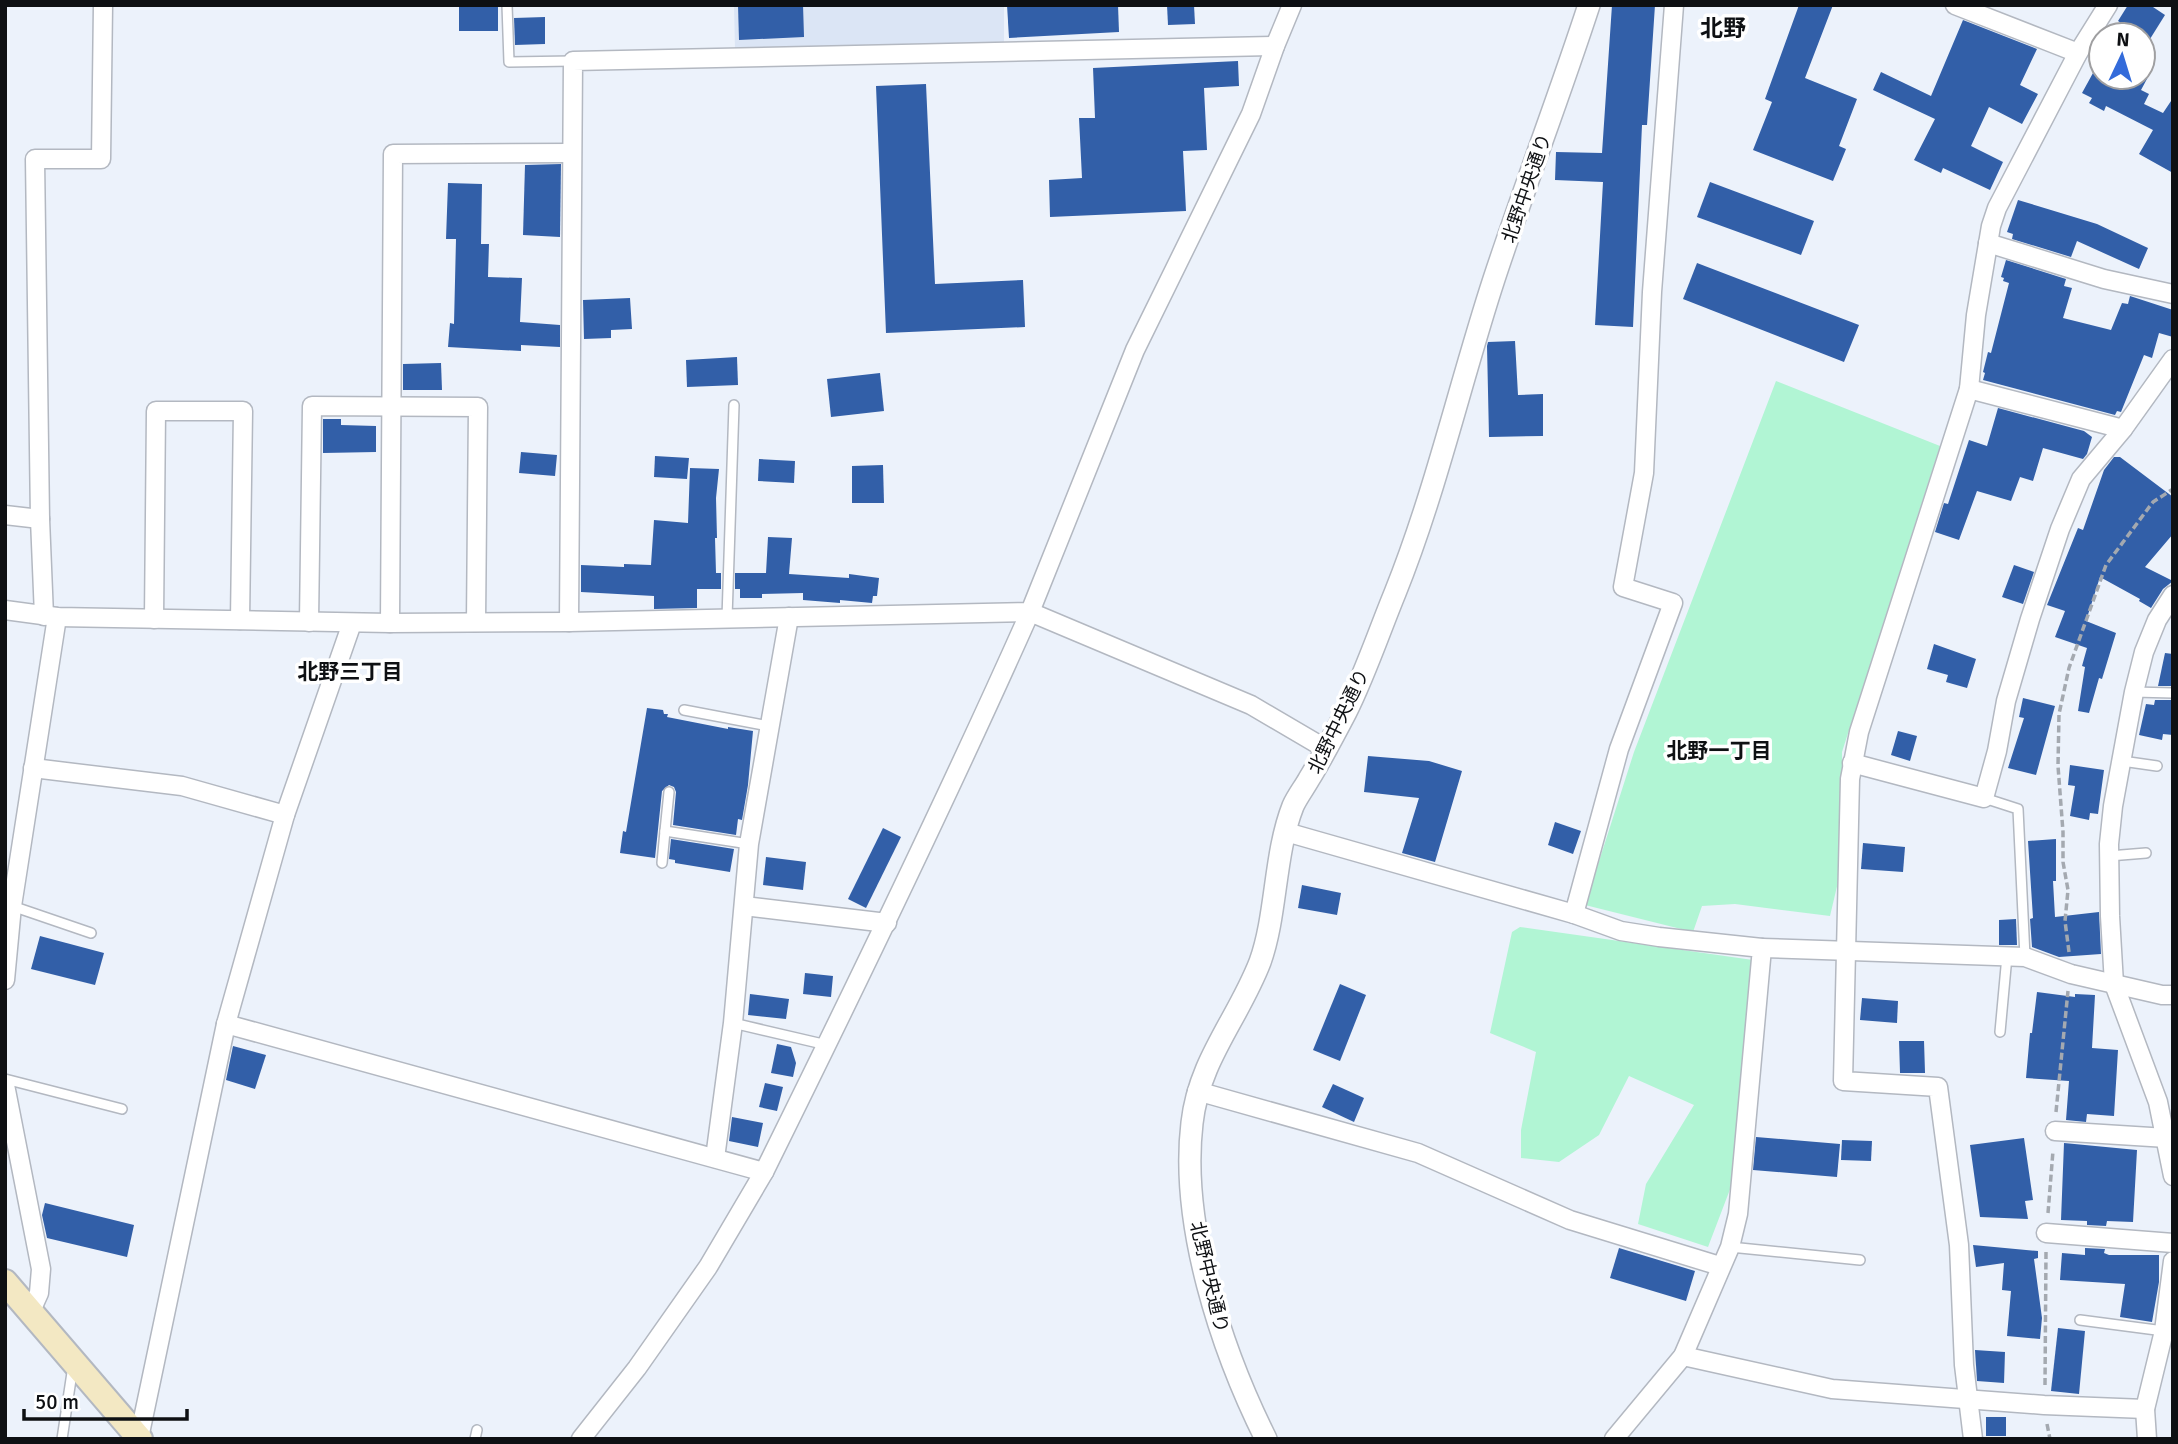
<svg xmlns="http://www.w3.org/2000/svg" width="2178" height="1444" font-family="Signika,'Noto Sans JP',sans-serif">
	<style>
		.built { fill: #dbe5f5 }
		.green { fill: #b1f5d4 }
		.building { fill: #325fa8 }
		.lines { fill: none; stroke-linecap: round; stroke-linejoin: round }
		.service-casing { stroke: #b3b8c1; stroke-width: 12 }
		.minor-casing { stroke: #b3b8c1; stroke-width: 21 }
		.tertiary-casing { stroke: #b3b8c1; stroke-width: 24 }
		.secondary-casing { stroke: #b3b8c1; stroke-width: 28 }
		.path { stroke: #a4a9b0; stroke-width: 3.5; stroke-dasharray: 7 3.5; stroke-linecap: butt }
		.service { stroke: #fff; stroke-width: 9 }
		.minor { stroke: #fff; stroke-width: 18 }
		.tertiary { stroke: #fff; stroke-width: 21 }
		.secondary { stroke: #f3e8c3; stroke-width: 24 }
		.labels { text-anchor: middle; stroke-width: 7; stroke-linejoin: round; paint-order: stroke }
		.street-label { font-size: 19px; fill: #0e1013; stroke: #fff }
		.neighbourhood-label { font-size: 21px; font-weight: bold; fill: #0e1013; stroke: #fff }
		.quarter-label { font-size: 23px; font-weight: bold; fill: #0e1013; stroke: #fff }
	</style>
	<rect width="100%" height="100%" fill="#ecf2fb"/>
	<!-- built -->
	<polygon class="built" points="734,5 1004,5 1004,42 735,49"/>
	<!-- green -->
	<g class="green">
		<polygon points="1776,381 1940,446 1842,752 1843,861 1830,916 1735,904 1702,906 1693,932 1585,905 1634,752"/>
		<polygon points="1520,927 1753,960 1737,1171 1708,1247 1638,1224 1646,1184 1694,1105 1629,1076 1599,1135 1559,1162 1521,1158 1521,1130 1536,1052 1490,1033 1512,932"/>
	</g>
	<!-- building -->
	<g class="building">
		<rect x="459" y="5" width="39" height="26"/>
		<polygon points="738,5 803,5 804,37 739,40"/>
		<polygon points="1007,5 1118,5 1119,32 1009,38"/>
		<polygon points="1167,5 1194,5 1195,24 1168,25"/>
		<polygon points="1612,5 1655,5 1647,125 1642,125 1633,327 1595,325 1603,182 1555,180 1556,152 1602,153"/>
		<polygon points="1799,5 1833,5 1805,78 1857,99 1839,146 1846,149 1833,181 1753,150 1772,102 1765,99"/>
		<polygon points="2128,5 2150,5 2165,15 2150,39 2147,40 2118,21"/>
		<polygon points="545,17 545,44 515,45 514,18"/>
		<polygon points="1963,20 2037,49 2020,85 2038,94 2022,124 1989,107 1971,146 2003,162 1990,190 1943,168 1941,173 1914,160 1935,119 1873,90 1881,72 1931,96"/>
		<polygon points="1238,61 1239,86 1204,88 1207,150 1183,151 1186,211 1050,217 1049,180 1082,178 1079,118 1095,118 1093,68"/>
		<polygon points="2093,73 2101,77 2148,77 2141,90 2149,94 2144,104 2163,113 2173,98 2173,173 2139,154 2153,130 2106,106 2104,111 2089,103 2092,98 2082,93"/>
		<polygon points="926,84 935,284 1023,280 1025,327 886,333 876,86"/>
		<polygon points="561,164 560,237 523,235 525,165"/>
		<polygon points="1710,182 1814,221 1801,255 1697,217"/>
		<polygon points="448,183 482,184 481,244 489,244 488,277 522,278 520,322 560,325 560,347 521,345 521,351 448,347 450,323 454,324 456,239 446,239"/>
		<polygon points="2018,200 2097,224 2148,248 2139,269 2077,241 2071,257 2012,239 2013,234 2007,232"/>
		<polygon points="2006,260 2066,279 2064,286 2072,288 2063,318 2111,330 2122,303 2128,304 2130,296 2173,310 2173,337 2159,333 2152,358 2144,355 2121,412 2117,411 2115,415 1983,380 1985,373 1983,372 1988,352 1991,353 2009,283 2003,281 2004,278 2001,277"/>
		<polygon points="1697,263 1859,325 1844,362 1683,299"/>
		<polygon points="630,298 632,329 611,330 611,338 584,339 583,300"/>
		<polygon points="1515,341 1518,395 1543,394 1543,436 1489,437 1487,346 1488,342"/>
		<polygon points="737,357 738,385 687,387 686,360"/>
		<polygon points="441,363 442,390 403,390 403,364"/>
		<polygon points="880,373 884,411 831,417 827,379"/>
		<polygon points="1998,408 2084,431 2092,437 2087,454 2083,459 2043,448 2033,481 2020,477 2011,501 1977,491 1959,540 1935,532 1944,503 1948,504 1969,440 1987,446"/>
		<polygon points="323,419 341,419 341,425 376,426 376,452 323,453"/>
		<polygon points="521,452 557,455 555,476 519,473"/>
		<polygon points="655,456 689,458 687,479 654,477"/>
		<polygon points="2114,457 2120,457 2173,497 2173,534 2145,567 2173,581 2163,589 2151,608 2139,601 2140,599 2100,577 2086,621 2116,633 2102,679 2099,678 2089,713 2078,711 2085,667 2082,666 2087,648 2055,637 2065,611 2047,605 2078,528 2083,530 2104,470"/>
		<polygon points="759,459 795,461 794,483 758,481"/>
		<polygon points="883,465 884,503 852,503 852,466"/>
		<polygon points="690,468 719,469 716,498 717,538 715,538 716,573 721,573 721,589 697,589 697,608 654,609 654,596 581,592 581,565 624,567 624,564 651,565 654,520 688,523"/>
		<polygon points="768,537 792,538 789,574 849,578 849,574 879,578 877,596 873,596 872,603 840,600 840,603 803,600 803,593 762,594 762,598 740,598 740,589 735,589 735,573 766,573"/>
		<polygon points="2014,565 2034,572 2023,604 2002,597"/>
		<polygon points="1934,644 1976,659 1967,688 1946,682 1948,675 1927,669"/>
		<polygon points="2165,653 2173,654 2173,686 2158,686"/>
		<polygon points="2023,698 2055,706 2036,775 2008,768 2024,718 2019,717"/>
		<polygon points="2155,700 2173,700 2173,735 2163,734 2162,740 2139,735 2146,704 2154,705"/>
		<polygon points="647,708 663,710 664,714 668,714 667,717 728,729 728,727 753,731 748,785 742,820 738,819 736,835 673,825 676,792 674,787 669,785 662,791 655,858 620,853 623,831 626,832"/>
		<polygon points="1898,731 1917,736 1910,761 1891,755"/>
		<polygon points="1368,756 1429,761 1462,771 1435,862 1402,853 1419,798 1364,792"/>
		<polygon points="2070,765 2104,770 2098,814 2090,813 2089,820 2070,816 2075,786 2068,785"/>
		<polygon points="1555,822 1581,831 1573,854 1548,845"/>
		<polygon points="883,828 901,837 866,908 848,899"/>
		<polygon points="671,839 734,849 730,872 675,863 675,860 669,859"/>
		<polygon points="2056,839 2056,881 2053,881 2055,917 2099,912 2101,954 2059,957 2032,947 2030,919 2033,918 2028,841"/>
		<polygon points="1863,843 1905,847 1903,872 1861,869"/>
		<polygon points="766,857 806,862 803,890 763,885"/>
		<polygon points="1302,885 1341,893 1337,915 1298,908"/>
		<polygon points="2016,919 2017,945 1999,945 1999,920"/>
		<polygon points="40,936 104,953 95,985 31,969"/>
		<polygon points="805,973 833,976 831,997 803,994"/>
		<polygon points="1340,984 1366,995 1340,1061 1313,1050"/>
		<polygon points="2037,992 2075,997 2075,994 2095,995 2092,1048 2118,1050 2114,1116 2087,1114 2086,1122 2066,1120 2069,1081 2026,1078 2030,1033 2032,1033"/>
		<polygon points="750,994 789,999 786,1019 748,1015"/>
		<polygon points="1862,998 1898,1001 1897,1023 1860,1020"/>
		<polygon points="1899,1041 1924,1041 1925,1073 1900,1073"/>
		<polygon points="777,1044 791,1047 796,1063 793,1077 771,1073"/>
		<polygon points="233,1046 266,1055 255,1089 226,1080"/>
		<polygon points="765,1083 783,1087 777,1111 759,1107"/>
		<polygon points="1333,1084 1364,1098 1354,1122 1322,1107"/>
		<polygon points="732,1117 763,1123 758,1147 729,1141"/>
		<polygon points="1756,1137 1840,1144 1837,1177 1753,1170"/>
		<polygon points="2024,1138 2033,1200 2025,1201 2028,1219 1980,1217 1970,1145"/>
		<polygon points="1842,1140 1872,1141 1871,1161 1841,1160"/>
		<polygon points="2064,1143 2137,1150 2133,1222 2107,1221 2106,1226 2087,1225 2087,1221 2061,1220"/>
		<polygon points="45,1203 134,1225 127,1257 47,1238 42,1215"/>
		<polygon points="1973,1245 2038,1251 2038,1258 2034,1259 2042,1318 2040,1339 2007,1336 2011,1291 2002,1290 2004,1263 1976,1267"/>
		<polygon points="1619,1248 1695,1271 1686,1301 1610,1278"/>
		<polygon points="2085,1248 2105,1249 2104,1253 2109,1255 2159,1255 2159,1282 2152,1322 2120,1317 2125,1284 2060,1280 2062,1253 2085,1255"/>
		<polygon points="2058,1328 2085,1331 2079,1394 2051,1391"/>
		<polygon points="1975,1350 2005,1352 2004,1383 1977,1381"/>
		<rect x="1986" y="1417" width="20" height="19"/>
	</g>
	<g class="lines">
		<!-- service casing -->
		<g class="service-casing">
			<g id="service">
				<polyline points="507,5 509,62 573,61"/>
				<polyline points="727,618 734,405"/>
				<polyline points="2134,692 2173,693"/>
				<polyline points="684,710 769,726"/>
				<polyline points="2122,761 2157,766"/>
				<polyline points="669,792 665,831 749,844"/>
				<polyline points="1984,798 2018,809 2025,957"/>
				<polyline points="2109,856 2146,853"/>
				<polyline points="662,863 665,831"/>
				<polyline points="12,906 91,933"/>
				<polyline points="733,1023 827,1045"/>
				<polyline points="2000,1032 2007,956"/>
				<polyline points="5,1079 122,1109"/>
				<polyline points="1730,1247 1860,1260"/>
				<polyline points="2080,1320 2164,1331"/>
				<polyline points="62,1439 73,1366"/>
				<polyline points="475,1439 477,1430"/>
			</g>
		</g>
		<!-- minor casing -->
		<g class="minor-casing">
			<g id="minor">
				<polyline points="1955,5 2078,53"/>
				<polyline points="1988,243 2104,279 2173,294"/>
				<polyline points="1969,389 2123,429"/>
				<polyline points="5,515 40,519"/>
				<polyline points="2173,595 2157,620 2144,652 2134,692 2113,806 2109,844 2110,916 2114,984 2158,1102 2173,1176"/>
				<polyline points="5,610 57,617 390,623 569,622 1030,612 1135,350 1251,114 1275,46 1292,5"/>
				<polyline points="44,616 40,519 35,159 101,159 103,5"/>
				<polyline points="154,619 156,411 243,411 240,620"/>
				<polyline points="309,622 312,406 478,407 476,622"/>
				<polyline points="569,622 573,61 1275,46"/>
				<polyline points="390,623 393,154 571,153"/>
				<polyline points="1852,763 1984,798 1997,751 2006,701 2030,619 2060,529 2081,479 2123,429 2173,359"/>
				<polyline points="33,768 182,786 285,815"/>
				<polyline points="1286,832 1574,914 1619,749 1673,603 1623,587 1644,473 1652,292 1674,5"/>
				<polyline points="744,906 887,923"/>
				<polyline points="1574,914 1621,931 1659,937 1762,948 1738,1214 1730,1247 1683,1356 1614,1439"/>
				<polyline points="1762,948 2025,957 2071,974 2162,995 2173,995"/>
				<polyline points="5,980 12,906 57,617"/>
				<polyline points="226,1024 764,1172 708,1267 637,1368 581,1439"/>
				<polyline points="5,1085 41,1269 39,1293 30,1313"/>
				<polyline points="1197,1091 1418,1153 1570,1220 1720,1266"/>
				<polyline points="2055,1131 2167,1138"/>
				<polyline points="715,1158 733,1023 749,844 789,617"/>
				<path d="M 764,1172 C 856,986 946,801 1030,612 L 1251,705 L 1326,749"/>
				<polyline points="2046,1233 2173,1243"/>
				<polyline points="1683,1356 1832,1389 2044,1405 2145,1409"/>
				<polyline points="139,1438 226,1024 285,815 352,623"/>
				<polyline points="1973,1439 1964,1365 1959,1245 1938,1087 1843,1081 1850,779 1859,732 1969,389 1976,315 1991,226 1997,208 2078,53 2108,5"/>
				<polyline points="2147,1439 2145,1409 2164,1331 2173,1261"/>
			</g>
		</g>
		<!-- tertiary casing -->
		<g class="tertiary-casing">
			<path id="tertiary" d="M 1266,1439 C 1221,1349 1180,1224 1192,1123 C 1199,1060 1238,1019 1260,962 C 1277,915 1274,854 1293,806 C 1297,797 1304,788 1309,779 C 1322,758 1334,735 1346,712 C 1365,674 1379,632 1395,593 C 1436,491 1460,383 1494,279 C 1524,188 1559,97 1589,5"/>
		</g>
		<!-- secondary casing -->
		<g class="secondary-casing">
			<polyline id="secondary" points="5,1282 140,1439"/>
		</g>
		<!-- path -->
		<g class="path">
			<polyline points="2069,952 2065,921 2068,890 2063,862 2063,832 2058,766 2059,714 2069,668 2106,565 2153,502 2173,489"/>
			<polyline points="2056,1112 2068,991"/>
			<polyline points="2048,1213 2053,1151"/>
			<polyline points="2045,1385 2046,1252"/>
			<polyline points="2047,1424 2050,1439"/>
		</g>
		<!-- service -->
		<use href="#service" class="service"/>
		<!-- minor -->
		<use href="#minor" class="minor"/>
		<!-- tertiary -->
		<use href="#tertiary" class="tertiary"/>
		<!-- secondary -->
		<use href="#secondary" class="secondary"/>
	</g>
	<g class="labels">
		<!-- street labels -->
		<g class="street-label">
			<text transform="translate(1526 188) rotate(-71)" y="7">北野中央通り</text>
			<text transform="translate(1338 721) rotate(-64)" y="7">北野中央通り</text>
			<text transform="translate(1210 1277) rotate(77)" y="7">北野中央通り</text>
		</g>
		<!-- neighbourhood labels -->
		<g class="neighbourhood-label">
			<text x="350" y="679">北野三丁目</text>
			<text x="1719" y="758">北野一丁目</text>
		</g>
		<!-- quarter labels -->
		<g class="quarter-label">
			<text x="1723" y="36">北野</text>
		</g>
	</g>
	<!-- border -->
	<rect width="2178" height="1444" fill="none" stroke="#0e1013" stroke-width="14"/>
	<!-- north arrow -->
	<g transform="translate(2122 56) rotate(4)"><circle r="33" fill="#ffffff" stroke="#9f9fa1" stroke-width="2"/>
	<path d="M0-5L12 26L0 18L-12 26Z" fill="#336bda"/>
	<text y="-10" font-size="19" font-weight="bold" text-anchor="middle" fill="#0e1013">N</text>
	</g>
	<!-- scale -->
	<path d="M24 1409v10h163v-10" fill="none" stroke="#0e1013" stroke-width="3.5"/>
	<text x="35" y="1409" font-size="21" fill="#0e1013" stroke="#ffffff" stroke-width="5" paint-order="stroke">50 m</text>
</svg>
